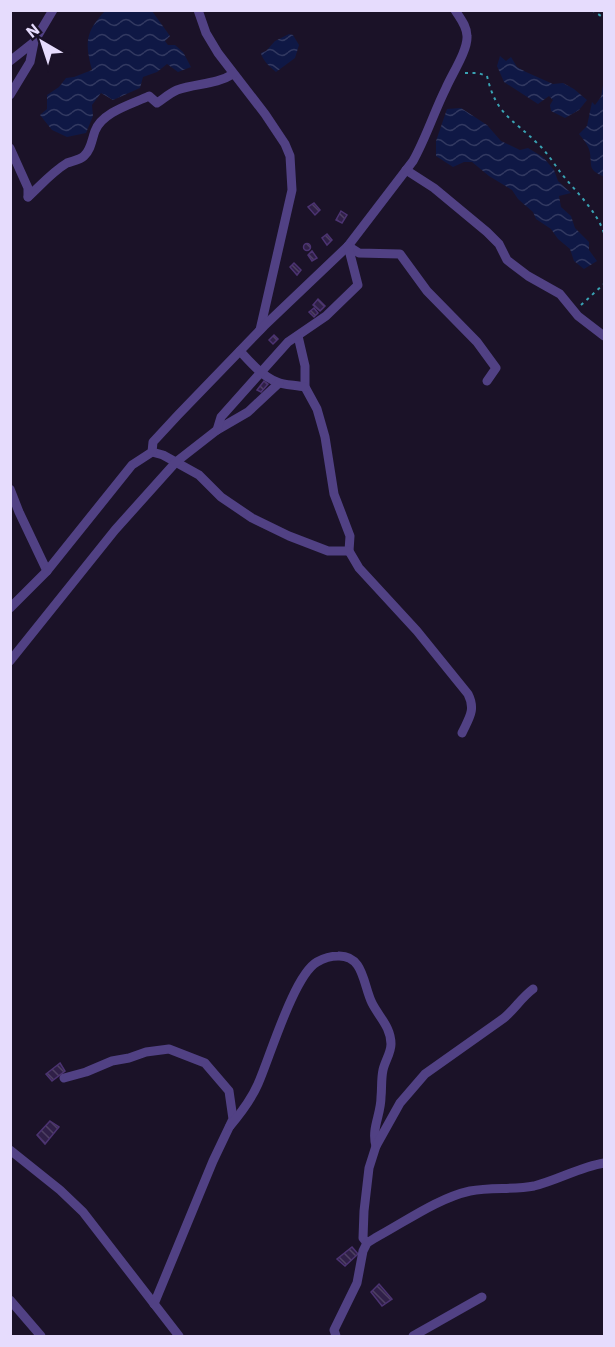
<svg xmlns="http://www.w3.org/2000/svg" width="615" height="1347" font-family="'IBM Plex Sans',sans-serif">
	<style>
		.water { fill: url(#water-waves) }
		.building { fill: url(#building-back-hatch); stroke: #4c3372; stroke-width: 1.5 }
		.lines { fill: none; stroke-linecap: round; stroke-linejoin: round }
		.path { stroke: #39a2b3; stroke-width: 2; stroke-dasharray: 3 4.5; stroke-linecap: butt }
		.street { stroke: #514184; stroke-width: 9 }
	</style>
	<defs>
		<pattern id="water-waves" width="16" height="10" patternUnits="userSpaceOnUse" patternTransform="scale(1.5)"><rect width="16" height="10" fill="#0f1845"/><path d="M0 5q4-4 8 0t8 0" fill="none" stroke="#323961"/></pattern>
		<pattern id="building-back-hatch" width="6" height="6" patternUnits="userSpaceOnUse" patternTransform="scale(1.5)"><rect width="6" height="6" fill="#302048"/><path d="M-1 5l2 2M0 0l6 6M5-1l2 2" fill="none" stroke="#4e4063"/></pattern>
	</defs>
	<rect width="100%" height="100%" fill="#1b1228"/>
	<!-- water -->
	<g class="water">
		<path d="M 105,11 L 152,11 L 170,36 L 165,41 L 168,45 L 175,45 L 183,52 L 191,67 L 178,72 L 167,64 L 157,72 L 143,77 L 140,88 L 113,100 L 101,93 L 92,105 L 93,116 L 86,133 L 67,137 L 52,130 L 40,115 L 47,109 L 47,95 L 59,87 L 66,78 L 74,77 L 92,70 C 85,43 85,32 105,11 Z"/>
		<path d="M 289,34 L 293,35 L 299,45 L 295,58 L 276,72 C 271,68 262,60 261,53 L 266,51 L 275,41 Z"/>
		<polygon points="500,56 506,61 511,57 517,67 526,72 553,84 563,83 574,89 587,100 579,110 565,118 551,111 550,105 553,100 549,96 538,104 504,82 497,66"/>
		<path d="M 604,79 L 604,177 C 588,169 592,168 590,153 C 589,146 583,139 579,134 L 587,126 L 592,102 L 595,105 L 601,97 Z"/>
		<polygon points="461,108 487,125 501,141 520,150 528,148 543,157 554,170 558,181 571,193 559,196 561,207 571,216 575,228 589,242 589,250 597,261 584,269 574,261 570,249 558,239 551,229 536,219 533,212 518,199 512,190 489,176 472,162 464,162 453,167 436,156 436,141 447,109"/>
	</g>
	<!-- building -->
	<g class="building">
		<polygon points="314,203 320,210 315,215 308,207"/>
		<polygon points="341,211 347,215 342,223 336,220"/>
		<polygon points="327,234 332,240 327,245 322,238"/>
		<circle cx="307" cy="247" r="3.5"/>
		<polygon points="312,251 317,258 312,261 308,255"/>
		<polygon points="294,263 301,270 297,275 290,267"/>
		<polygon points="318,299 325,306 320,311 313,305"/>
		<polygon points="314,308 318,313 314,317 309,312"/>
		<polygon points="274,335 278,339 273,344 269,340"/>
		<polygon points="264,381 268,384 261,392 257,390"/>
		<polygon points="60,1063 65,1071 52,1081 46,1074"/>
		<polygon points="50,1121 59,1127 45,1144 37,1135"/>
		<polygon points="352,1247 358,1254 345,1266 337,1259"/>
		<polygon points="379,1284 392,1299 382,1306 371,1292"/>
	</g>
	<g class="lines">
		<!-- path -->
		<g class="path">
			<polyline points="592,10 604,18"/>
			<path d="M 465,73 L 478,73 L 487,76 C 496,115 512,118 538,144 C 547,152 554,164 561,173 C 576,192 596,210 604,233"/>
			<polyline points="581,305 604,284"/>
		</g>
		<!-- street -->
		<g class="street">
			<polyline points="198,10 206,33 218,53 265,114 285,144 290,156 292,190 260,330"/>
			<polyline points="10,61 34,42 53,10"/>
			<polyline points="10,95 30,62 34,42"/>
			<polyline points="10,148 28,188 28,197"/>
			<polyline points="406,170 434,188 487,232 499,244 507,260 528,276 560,294 578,316 604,336"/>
			<path d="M 28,197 C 40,186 52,172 67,163 C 72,161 80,160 84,156 C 91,150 92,139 95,131 C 102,112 132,104 149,96 L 157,103 C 163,99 170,93 177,90 C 196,83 216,85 233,74"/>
			<polyline points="348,246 359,253 400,254 427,291 477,342 496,368 487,381"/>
			<path d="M 298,336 L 305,366 L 305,387 L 317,409 L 325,437 L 334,494 L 350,536 L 349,551 L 359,568 L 417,631 L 468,694 C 476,710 469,718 462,733"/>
			<path d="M 240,351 C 251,363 262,376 277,382 C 283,385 296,385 305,387"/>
			<polyline points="217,430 248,412 279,383"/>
			<polyline points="152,452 163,455 199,475 221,497 252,518 289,536 328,551 349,551"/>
			<polyline points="10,489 19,512 47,571"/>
			<path d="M 10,608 L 47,571 L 132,465 L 152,452 L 153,442 L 178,415 L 264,326 L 348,246 L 413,161 C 426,138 434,112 446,88 C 452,74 468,50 467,36 C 467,26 460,18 455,10"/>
			<polyline points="10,661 115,530 176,462 217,430 221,417 288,342 326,316 358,285 348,246"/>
			<polyline points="64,1078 86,1072 112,1061 129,1058 146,1052 169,1049 205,1063 229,1091 233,1119 213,1161 154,1304"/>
			<path d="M 230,1126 C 241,1113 251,1100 258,1084 C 270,1057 294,975 317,962 C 324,958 330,956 338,956 C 364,955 363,985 372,1003 C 379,1017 391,1027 391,1044 C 391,1053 385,1061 383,1070 C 381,1079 382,1088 381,1097 C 381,1115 371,1128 376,1146"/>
			<polyline points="10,1150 60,1190 83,1212 179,1336"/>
			<path d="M 367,1243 L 363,1238 L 364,1211 L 369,1168 L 376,1146 L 400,1103 L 425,1074 L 504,1018 C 515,1009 521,998 533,989"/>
			<polyline points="10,1300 41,1336"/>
			<path d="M 336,1336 L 334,1330 L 357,1283 L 363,1251 L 367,1243 L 375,1238 C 405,1222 438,1198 470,1191 C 491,1187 514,1190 534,1186 C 558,1180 580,1167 604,1163"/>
			<polyline points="413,1336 482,1297"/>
		</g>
	</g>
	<!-- border -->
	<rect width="615" height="1347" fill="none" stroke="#e6dcfd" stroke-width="24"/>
	<!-- north arrow -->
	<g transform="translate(42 42) rotate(321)" stroke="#1b1228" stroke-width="4.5" paint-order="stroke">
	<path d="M0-4.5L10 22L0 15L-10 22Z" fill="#e6dcfd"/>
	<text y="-9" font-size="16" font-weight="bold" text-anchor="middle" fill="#e6dcfd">N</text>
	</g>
</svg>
